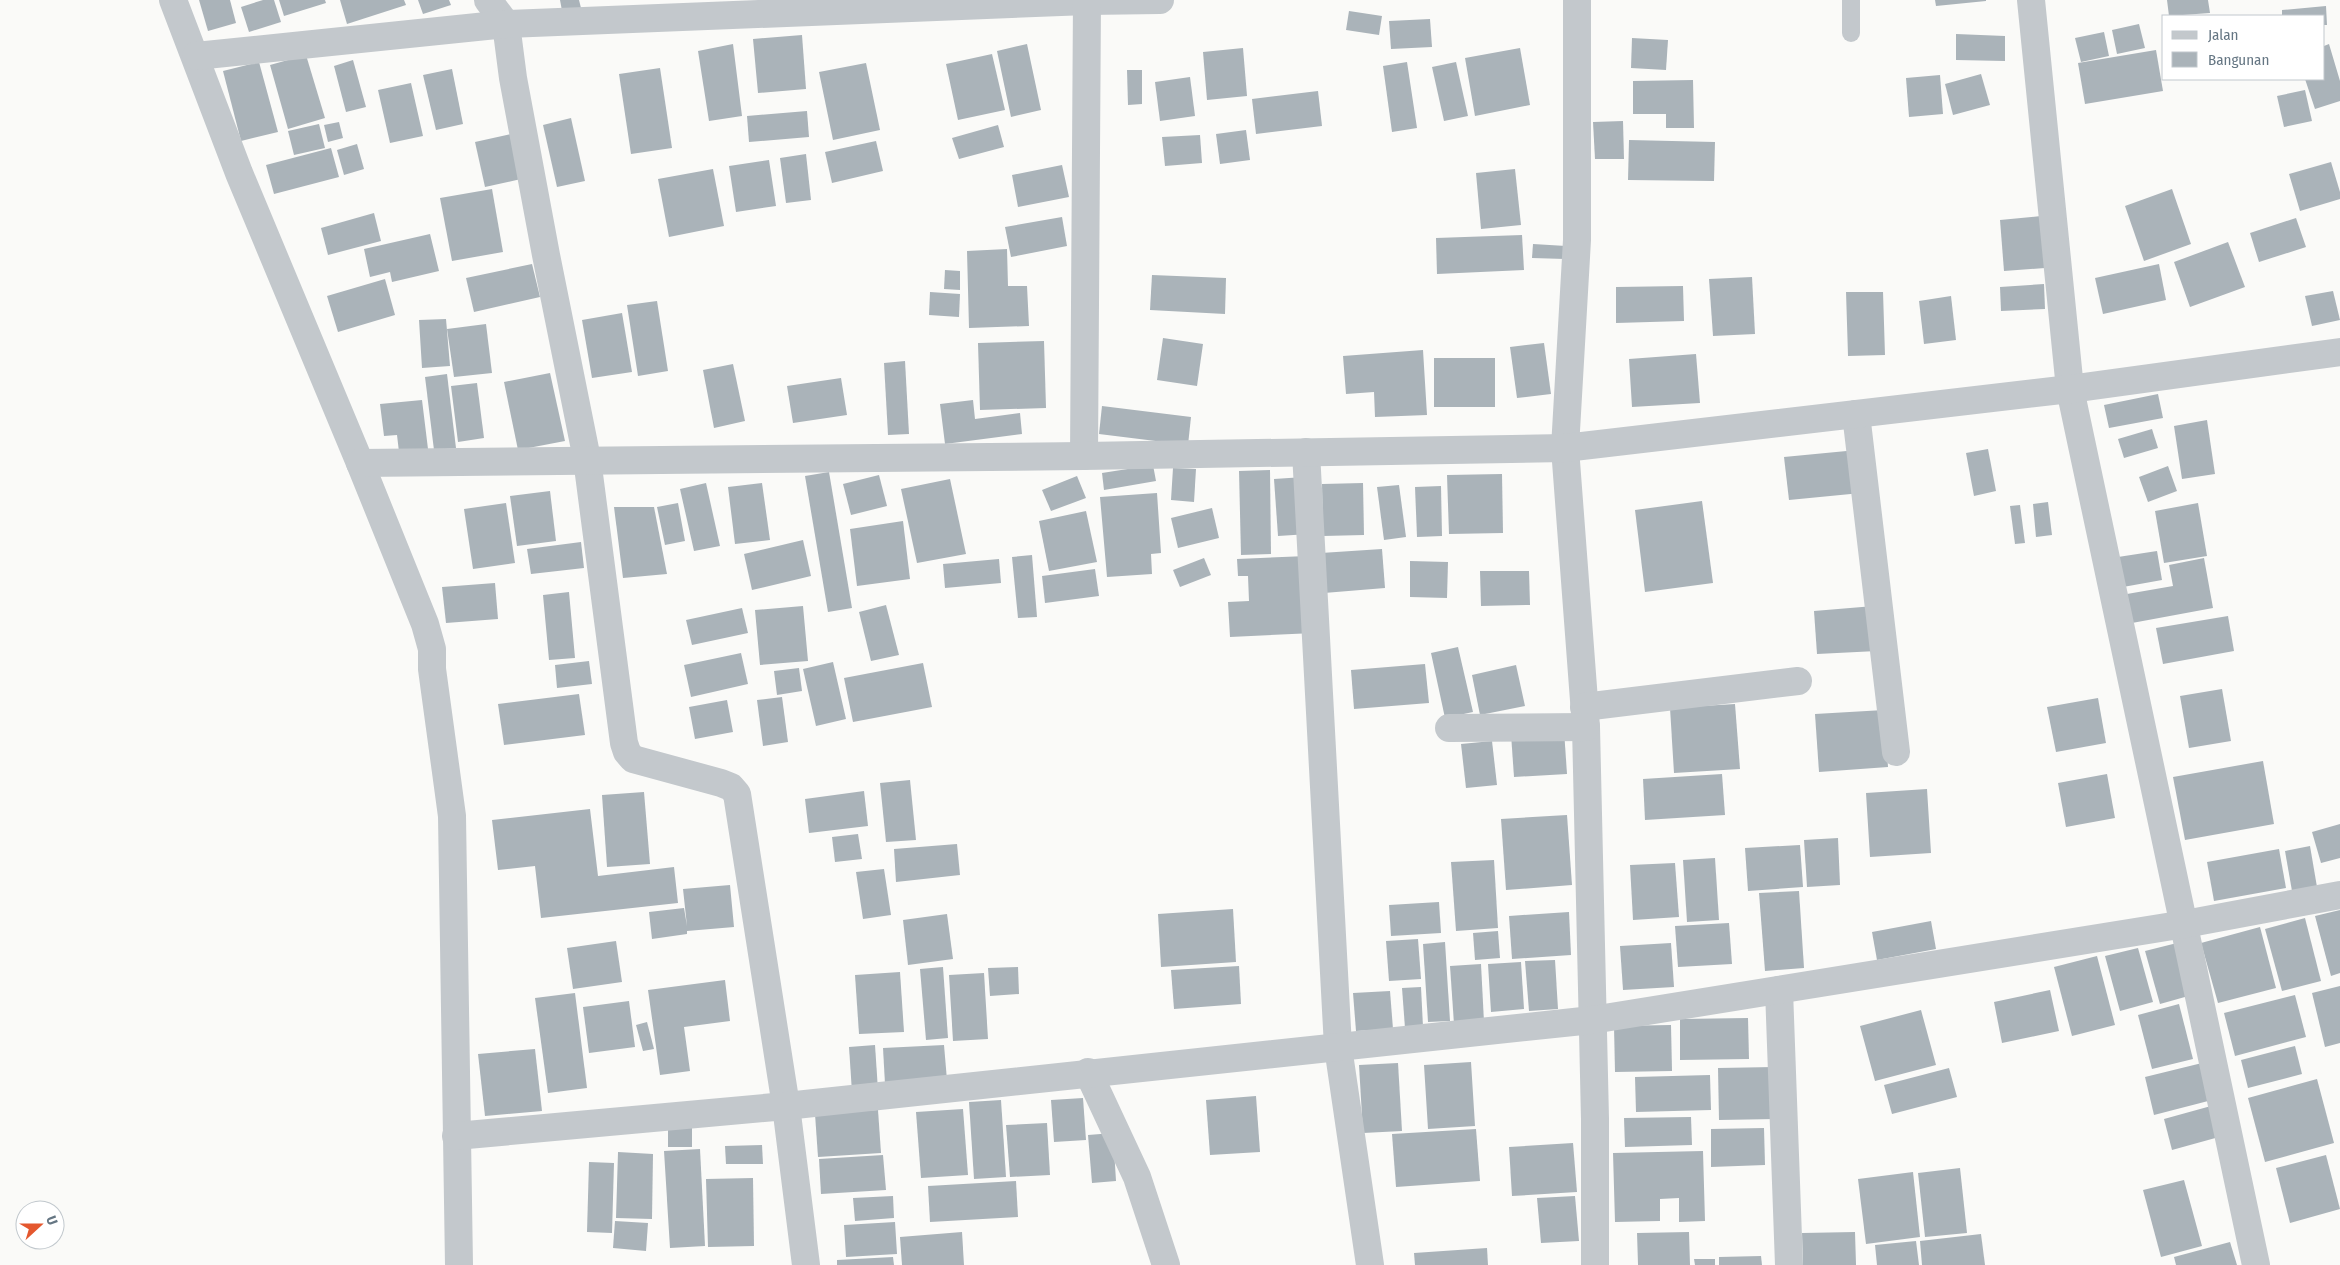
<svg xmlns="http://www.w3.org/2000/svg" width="2340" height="1265" font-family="'Fira Sans Condensed',sans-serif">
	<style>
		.building { fill: #aab3b9 }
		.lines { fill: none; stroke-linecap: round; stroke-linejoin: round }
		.service { stroke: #c3c8cc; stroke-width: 18 }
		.minor { stroke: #c3c8cc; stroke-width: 28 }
	</style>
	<rect width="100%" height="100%" fill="#fafaf8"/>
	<!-- building -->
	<g class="building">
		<polygon points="199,0 230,0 236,23 208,31"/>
		<polygon points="263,0 274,0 281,22 249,32 241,7"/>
		<polygon points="279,0 325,0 326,3 284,16"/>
		<polygon points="340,0 404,0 406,5 347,24"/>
		<polygon points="418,0 449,0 451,5 423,14"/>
		<polygon points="560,0 579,0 582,12 563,16"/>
		<polygon points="1935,0 1986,0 1986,1 1936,6"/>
		<polygon points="2167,0 2208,0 2210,13 2169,16"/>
		<polygon points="2326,6 2327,25 2324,25 2324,16 2282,16 2282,10"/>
		<polygon points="1349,11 1382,16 1379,35 1346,30"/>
		<polygon points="1430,19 1432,47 1391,49 1389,21"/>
		<polygon points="2139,24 2145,48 2117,54 2112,30"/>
		<polygon points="2104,32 2109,56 2081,62 2075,38"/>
		<polygon points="1956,34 2005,36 2005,61 1956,60"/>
		<polygon points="802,35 806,89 758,93 753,39"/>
		<polygon points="1632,38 1668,40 1666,70 1631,68"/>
		<polygon points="733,44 742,116 709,121 698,51"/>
		<polygon points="1027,44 1041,110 1011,117 997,51"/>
		<polygon points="2329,44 2340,81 2340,101 2315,109 2305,79 2324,79 2324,46"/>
		<polygon points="1243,48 1247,96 1207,100 1203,52"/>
		<polygon points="1520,48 1530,105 1475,116 1465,58"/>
		<polygon points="2156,50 2163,91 2085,104 2078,63"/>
		<polygon points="992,54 1005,110 958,120 946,64"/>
		<polygon points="306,55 325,118 288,129 270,65"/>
		<polygon points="353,60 366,107 346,112 334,66"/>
		<polygon points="259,62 278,132 241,141 223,71"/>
		<polygon points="1407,62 1417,128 1392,132 1383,66"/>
		<polygon points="1456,62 1468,116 1444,121 1432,67"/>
		<polygon points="866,63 880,130 833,140 819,72"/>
		<polygon points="660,68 672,148 631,154 619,74"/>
		<polygon points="452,69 463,124 436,130 423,75"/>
		<polygon points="1127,70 1142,70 1142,104 1128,105"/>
		<polygon points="1981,74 1990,105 1953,115 1945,84"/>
		<polygon points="1940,75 1943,114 1909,117 1906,78"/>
		<polygon points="1190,77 1195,116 1160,121 1155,82"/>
		<polygon points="1693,80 1694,128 1666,128 1666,114 1633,114 1633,81"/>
		<polygon points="411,83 423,136 390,143 378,90"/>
		<polygon points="2305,90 2312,121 2284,127 2277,96"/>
		<polygon points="1318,91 1322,126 1256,134 1252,99"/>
		<polygon points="807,111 809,137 749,142 747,116"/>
		<polygon points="571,118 585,181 557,187 543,125"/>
		<polygon points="1623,121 1624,159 1595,159 1593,122"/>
		<polygon points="339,122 343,138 328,142 324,125"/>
		<polygon points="319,124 325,148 294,155 288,131"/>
		<polygon points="998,125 1004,147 959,159 952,138"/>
		<polygon points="1246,130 1250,160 1220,164 1216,134"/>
		<polygon points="511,134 521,179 485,187 475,142"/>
		<polygon points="1200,135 1202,163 1165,166 1162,137"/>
		<polygon points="1629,140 1715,142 1714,181 1628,180"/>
		<polygon points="876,141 883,171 832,183 825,152"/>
		<polygon points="357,144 364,169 344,175 337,150"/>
		<polygon points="331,148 339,177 274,194 266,165"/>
		<polygon points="806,154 811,200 786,203 780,158"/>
		<polygon points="769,160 776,206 736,212 729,166"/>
		<polygon points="2331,162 2340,192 2340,199 2300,211 2289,174"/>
		<polygon points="1062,165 1069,197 1018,207 1012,175"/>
		<polygon points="713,169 724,226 669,237 658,179"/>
		<polygon points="1515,169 1521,225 1481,229 1476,173"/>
		<polygon points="492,189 503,252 452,261 440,198"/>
		<polygon points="2172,189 2191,244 2144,261 2125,206"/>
		<polygon points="374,213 381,241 328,255 321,228"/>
		<polygon points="2041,216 2045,268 2004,271 2000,220"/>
		<polygon points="1062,217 1067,246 1011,257 1005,227"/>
		<polygon points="2296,218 2306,247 2259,262 2250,233"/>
		<polygon points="430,234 439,271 392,282 390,272 370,277 364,249"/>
		<polygon points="1522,235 1524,270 1437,274 1436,238"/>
		<polygon points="2228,242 2245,287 2190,307 2174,262"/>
		<polygon points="1533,244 1566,246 1565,259 1532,258"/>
		<polygon points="1007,249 1008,286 1027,286 1029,326 969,328 967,251"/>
		<polygon points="532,264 540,297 474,312 466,278"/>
		<polygon points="2159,264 2166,300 2103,314 2095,278"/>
		<polygon points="945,270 960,271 960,290 944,289"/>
		<polygon points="1152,275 1226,278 1225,314 1150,310"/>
		<polygon points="1752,277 1755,334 1713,336 1709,279"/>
		<polygon points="385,279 395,315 338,332 327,296"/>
		<polygon points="2044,284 2045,309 2001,311 2000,287"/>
		<polygon points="1683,286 1684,321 1616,323 1616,287"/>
		<polygon points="2333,291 2340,320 2312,326 2305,296"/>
		<polygon points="930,292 960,294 959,317 929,315"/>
		<polygon points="1846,292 1883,292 1885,355 1848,356"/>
		<polygon points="1951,296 1956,340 1924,344 1919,301"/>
		<polygon points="657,301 668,371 638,376 627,305"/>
		<polygon points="622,313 632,372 592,378 582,320"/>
		<polygon points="446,319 450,366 422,368 419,320"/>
		<polygon points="486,324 492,373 454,377 447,329"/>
		<polygon points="1163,338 1203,344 1197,386 1157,380"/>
		<polygon points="1044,341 1046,408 980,410 978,343"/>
		<polygon points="1544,343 1551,394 1517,398 1510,347"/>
		<polygon points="1423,350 1427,415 1375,417 1374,392 1346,394 1343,356"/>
		<polygon points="1696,354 1700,403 1632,407 1629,359"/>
		<rect x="1434" y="358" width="61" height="49"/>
		<polygon points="905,361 909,434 888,435 884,363"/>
		<polygon points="733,364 745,421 714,428 703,370"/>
		<polygon points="550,373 565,441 518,450 504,382"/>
		<polygon points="447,374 456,448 434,450 425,377"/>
		<polygon points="841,378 847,415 793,423 787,386"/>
		<polygon points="477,383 484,438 458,442 451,386"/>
		<polygon points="2158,394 2163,418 2109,428 2104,405"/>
		<polygon points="422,400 428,449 399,452 397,435 384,436 380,404"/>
		<polygon points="973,400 975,419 1020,413 1022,434 945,444 940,404"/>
		<polygon points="1102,406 1191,417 1188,445 1099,434"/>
		<polygon points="2207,420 2215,474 2182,479 2174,426"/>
		<polygon points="2152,429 2158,448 2124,458 2118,439"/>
		<polygon points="1988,449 1996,491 1974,496 1966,453"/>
		<polygon points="1857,450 1861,493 1789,500 1784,457"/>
		<polygon points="1153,465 1156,481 1104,490 1102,473"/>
		<polygon points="2168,466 2177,491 2148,502 2139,477"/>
		<polygon points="1173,468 1196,469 1194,502 1171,500"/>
		<polygon points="1270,470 1271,554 1241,555 1239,471"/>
		<polygon points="829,472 852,608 828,612 805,476"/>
		<polygon points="1502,474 1503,533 1449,534 1447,475"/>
		<polygon points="879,475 887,506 851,515 843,484"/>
		<polygon points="1077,476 1086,498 1051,511 1042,490"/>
		<polygon points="1304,477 1309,534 1278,536 1274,479"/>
		<polygon points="950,479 966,554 917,563 901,489"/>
		<polygon points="706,483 720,546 694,551 680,489"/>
		<polygon points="762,483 770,540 735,544 728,487"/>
		<polygon points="1363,483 1364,535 1323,536 1322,484"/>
		<polygon points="1399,485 1406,537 1384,540 1377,487"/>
		<polygon points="1441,486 1442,536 1417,537 1415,487"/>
		<polygon points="550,491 556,541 517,546 510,496"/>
		<polygon points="1157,493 1161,553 1151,554 1152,574 1107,577 1100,497"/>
		<polygon points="1702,501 1713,583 1645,592 1635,510"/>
		<polygon points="2048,502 2052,535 2036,537 2033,504"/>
		<polygon points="506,503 515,563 473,569 464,509"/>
		<polygon points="678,503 685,541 665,545 657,507"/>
		<polygon points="2198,503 2207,556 2164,563 2155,511"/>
		<polygon points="2020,505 2025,543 2015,544 2010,506"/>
		<polygon points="614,507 654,507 667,574 623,578"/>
		<polygon points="1212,508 1219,538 1178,548 1171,518"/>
		<polygon points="1086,511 1097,562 1049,571 1039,521"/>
		<polygon points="903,521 910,579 857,586 850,529"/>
		<polygon points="803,540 811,576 752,590 744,554"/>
		<polygon points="581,542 584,568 531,574 527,549"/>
		<polygon points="1382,549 1385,588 1324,593 1321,553"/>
		<polygon points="2157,551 2162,580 2123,587 2118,557"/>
		<polygon points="1032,555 1037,617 1018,618 1012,557"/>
		<polygon points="1307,556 1314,633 1230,637 1228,602 1249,601 1248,576 1238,576 1237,559"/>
		<polygon points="1204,558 1211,575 1180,587 1173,570"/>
		<polygon points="2204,558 2213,608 2132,623 2127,594 2173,586 2169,565"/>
		<polygon points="999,559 1001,583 945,588 943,564"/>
		<polygon points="1410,561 1448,562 1447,598 1410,597"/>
		<polygon points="1095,569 1099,596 1045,603 1042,576"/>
		<polygon points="1480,571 1529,571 1530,605 1481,606"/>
		<polygon points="495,583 498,619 446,623 442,587"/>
		<polygon points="569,592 575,658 549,660 543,595"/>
		<polygon points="886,605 899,655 871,661 859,612"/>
		<polygon points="803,606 808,661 760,665 755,610"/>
		<polygon points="1874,606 1877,651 1817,654 1814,611"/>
		<polygon points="742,608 748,633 692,645 686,620"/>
		<polygon points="2228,616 2234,651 2163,664 2156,628"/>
		<polygon points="1458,647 1473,712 1445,718 1431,653"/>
		<polygon points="741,653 748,684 691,697 684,665"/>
		<polygon points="589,661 592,684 557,688 555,665"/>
		<polygon points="833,662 846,719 816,726 803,669"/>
		<polygon points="923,663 932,707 853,722 844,678"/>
		<polygon points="1425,664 1429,703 1354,709 1351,670"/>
		<polygon points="1516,665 1525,706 1480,715 1472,675"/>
		<polygon points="799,668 802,691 777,695 774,671"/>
		<polygon points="2222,689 2231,741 2189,748 2180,696"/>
		<polygon points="579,694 585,735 504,745 498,704"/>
		<polygon points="782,697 788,742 763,746 757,700"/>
		<polygon points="2098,698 2106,743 2056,752 2047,707"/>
		<polygon points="727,700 733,732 695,739 689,707"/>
		<polygon points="1735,704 1740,769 1674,773 1670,708"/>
		<polygon points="1884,710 1888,767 1819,772 1815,714"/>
		<polygon points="1564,730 1567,774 1514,777 1511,734"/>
		<polygon points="1492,741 1497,785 1466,788 1461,744"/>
		<polygon points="2263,761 2274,824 2185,840 2173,777"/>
		<polygon points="1722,774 1725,815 1645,820 1643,779"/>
		<polygon points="2107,774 2115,818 2066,827 2058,783"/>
		<polygon points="910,780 916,840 886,842 880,783"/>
		<polygon points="1927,789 1931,853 1870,857 1866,793"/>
		<polygon points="864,791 868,826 809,833 805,799"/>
		<polygon points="644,792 650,864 607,867 602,795"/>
		<polygon points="590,809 598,876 674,867 678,903 541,918 535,866 498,870 492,820"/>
		<polygon points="1567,815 1572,885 1506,890 1501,819"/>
		<polygon points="2340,824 2340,858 2321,863 2312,832"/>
		<polygon points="858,834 862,859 835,862 832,837"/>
		<polygon points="1838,838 1840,885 1807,887 1804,840"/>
		<polygon points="957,844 960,875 896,882 894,849"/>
		<polygon points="1800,845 1803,887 1748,891 1745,848"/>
		<polygon points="2310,846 2317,887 2292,891 2285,851"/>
		<polygon points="2279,849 2286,888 2214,901 2207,862"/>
		<polygon points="1715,858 1719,920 1687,922 1683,860"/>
		<polygon points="1494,860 1498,928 1456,931 1451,862"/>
		<polygon points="1675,863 1679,917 1633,920 1630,865"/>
		<polygon points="884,869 891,915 863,919 856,872"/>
		<polygon points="730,885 734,927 687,931 687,934 652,939 649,912 684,908 687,926 683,889"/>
		<polygon points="1799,891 1804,968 1765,971 1759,893"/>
		<polygon points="1439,902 1441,933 1391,936 1389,905"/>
		<polygon points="1233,909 1236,962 1161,967 1158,914"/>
		<polygon points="2340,910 2340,973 2331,976 2315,916"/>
		<polygon points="1569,912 1571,955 1512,959 1509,916"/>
		<polygon points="947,914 953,959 908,965 903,920"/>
		<polygon points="2305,918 2321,981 2282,991 2265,929"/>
		<polygon points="1931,921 1936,949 1877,960 1872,932"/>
		<polygon points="1729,923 1732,964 1678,967 1675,926"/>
		<polygon points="2260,927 2276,988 2218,1003 2201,943"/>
		<polygon points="1498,931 1500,958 1475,960 1473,933"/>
		<polygon points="1418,939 1421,979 1389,981 1386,941"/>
		<polygon points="616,941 622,982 573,989 567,948"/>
		<polygon points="1445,942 1450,1021 1428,1022 1423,944"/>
		<polygon points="1671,943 1674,987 1623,990 1620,946"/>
		<polygon points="2177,943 2192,995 2160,1004 2145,951"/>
		<polygon points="2138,948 2153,1002 2120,1011 2105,956"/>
		<polygon points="2097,956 2115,1025 2072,1036 2054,967"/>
		<polygon points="1555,960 1558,1009 1529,1011 1525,961"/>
		<polygon points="1521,962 1524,1009 1491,1012 1488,964"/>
		<polygon points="1481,964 1484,1022 1454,1024 1450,966"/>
		<polygon points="1239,966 1241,1004 1174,1009 1171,970"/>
		<polygon points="943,967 948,1038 926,1040 920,969"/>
		<polygon points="1018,967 1019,994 990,996 988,968"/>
		<polygon points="900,972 904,1032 859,1034 855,975"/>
		<polygon points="984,973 988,1039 953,1041 949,975"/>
		<polygon points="725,980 730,1021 684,1027 690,1071 660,1075 648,990"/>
		<polygon points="2340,986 2340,1043 2325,1047 2312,993"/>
		<polygon points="1421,987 1423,1027 1405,1028 1402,988"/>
		<polygon points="2050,990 2059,1031 2002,1043 1994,1002"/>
		<polygon points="1390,991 1393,1029 1356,1031 1353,993"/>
		<polygon points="575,993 587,1088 548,1093 535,998"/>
		<polygon points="2295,995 2306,1037 2235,1056 2224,1013"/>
		<polygon points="629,1001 635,1047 589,1053 583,1007"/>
		<polygon points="2179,1004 2193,1059 2152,1069 2138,1015"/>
		<polygon points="1921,1010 1936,1065 1875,1081 1860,1026"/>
		<polygon points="1748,1018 1749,1059 1680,1060 1680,1019"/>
		<polygon points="647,1022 654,1049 643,1051 636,1025"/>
		<polygon points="1671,1025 1672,1071 1615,1072 1614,1026"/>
		<polygon points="875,1045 878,1090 852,1092 849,1047"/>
		<polygon points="944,1045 947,1080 885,1084 883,1048"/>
		<polygon points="2295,1046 2302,1074 2248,1088 2241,1060"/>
		<polygon points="535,1049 542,1111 485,1116 478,1054"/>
		<polygon points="1471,1062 1475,1126 1428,1129 1424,1065"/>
		<polygon points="1398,1063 1402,1131 1363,1133 1359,1065"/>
		<polygon points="2202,1063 2212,1100 2154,1115 2145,1077"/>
		<polygon points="1774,1067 1776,1119 1719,1120 1718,1068"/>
		<polygon points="1949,1068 1957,1097 1892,1114 1884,1085"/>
		<polygon points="1710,1075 1711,1110 1636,1112 1635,1077"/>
		<polygon points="2317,1079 2334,1143 2265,1162 2248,1098"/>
		<polygon points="1256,1096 1260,1152 1210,1155 1206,1100"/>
		<polygon points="1083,1098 1086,1140 1054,1142 1051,1100"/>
		<polygon points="1001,1100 1006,1177 974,1179 969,1102"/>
		<polygon points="2211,1106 2219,1137 2172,1150 2164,1119"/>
		<polygon points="963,1109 968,1175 921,1178 916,1112"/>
		<polygon points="878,1110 881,1153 818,1157 815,1114"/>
		<polygon points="1691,1117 1692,1145 1625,1147 1624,1118"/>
		<polygon points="1047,1123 1050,1175 1010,1177 1006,1125"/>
		<rect x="668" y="1128" width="24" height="19"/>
		<polygon points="1764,1128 1765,1165 1711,1167 1711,1129"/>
		<polygon points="1476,1129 1480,1181 1396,1187 1392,1134"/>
		<polygon points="1113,1133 1116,1181 1092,1183 1088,1135"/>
		<polygon points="1573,1143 1577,1192 1512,1196 1509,1147"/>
		<polygon points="762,1145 763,1164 726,1164 725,1146"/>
		<polygon points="700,1149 705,1246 670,1248 664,1151"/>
		<polygon points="1703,1151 1705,1221 1679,1222 1679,1198 1660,1199 1660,1221 1615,1222 1613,1153"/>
		<polygon points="618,1152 653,1154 652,1219 616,1218"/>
		<polygon points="883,1155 886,1190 821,1194 819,1159"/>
		<polygon points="2326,1155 2340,1209 2290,1223 2276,1168"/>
		<polygon points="589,1162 614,1163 612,1233 587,1232"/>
		<polygon points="1960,1168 1967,1233 1925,1237 1918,1173"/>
		<polygon points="1913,1172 1920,1237 1866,1244 1858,1179"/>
		<polygon points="753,1178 754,1246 708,1247 706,1179"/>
		<polygon points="2184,1180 2202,1246 2161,1257 2143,1190"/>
		<polygon points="1016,1181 1018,1217 930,1222 928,1186"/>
		<polygon points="893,1196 894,1218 855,1221 853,1198"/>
		<polygon points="1575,1196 1579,1241 1541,1243 1537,1198"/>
		<polygon points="615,1221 648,1223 646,1251 613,1248"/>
		<polygon points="895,1222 897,1254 846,1257 844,1225"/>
		<polygon points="962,1232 964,1265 902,1265 900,1237"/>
		<polygon points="1689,1232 1690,1265 1638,1265 1637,1233"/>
		<polygon points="1855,1232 1856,1265 1803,1265 1802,1233"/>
		<polygon points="1981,1234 1985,1265 1922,1265 1920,1241"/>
		<polygon points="1916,1241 1919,1265 1877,1265 1875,1245"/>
		<polygon points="2230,1242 2237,1265 2176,1265 2174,1257"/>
		<polygon points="1487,1248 1488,1265 1415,1265 1414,1253"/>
		<polygon points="1761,1256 1762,1265 1719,1265 1719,1257"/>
		<polygon points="893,1257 894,1265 837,1265 837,1260"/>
		<polygon points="1694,1259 1715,1259 1715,1265 1695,1265"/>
	</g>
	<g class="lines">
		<!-- service -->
		<polyline class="service" points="1851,33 1851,0"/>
		<!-- minor -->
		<g class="minor">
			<polyline points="173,0 239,173 360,463 425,624 432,649 432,669 452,816 459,1265"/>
			<polyline points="488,0 506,24 513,78 546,255 587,459 624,743 627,752 633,759 721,783 731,787 737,794 786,1106 806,1265"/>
			<polyline points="1577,0 1577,240 1565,448 1586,727 1595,1119 1595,1265"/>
			<polyline points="2031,0 2070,389 2256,1265"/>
			<polyline points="196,56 506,24 1087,1 1160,0"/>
			<polyline points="1856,414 1896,752"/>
			<polyline points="1306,452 1338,1047 1370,1265"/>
			<polyline points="1084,456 1087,0"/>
			<polyline points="360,463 1084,456 1565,448 2070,389 2340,352"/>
			<polyline points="1584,707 1798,681"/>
			<polyline points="1449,728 1586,727"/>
			<polyline points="1779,990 1789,1265"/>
			<polyline points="1088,1072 1137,1177 1166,1265"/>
			<polyline points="456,1136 786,1106 1592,1020 2185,924 2340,895"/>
		</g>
	</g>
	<!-- legend -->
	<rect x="2162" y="15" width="162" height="65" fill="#ffffff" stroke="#c1c8cd"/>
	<rect x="2172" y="31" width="25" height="8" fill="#c3c8cc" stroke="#c1c8cd"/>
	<text x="2208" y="40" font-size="15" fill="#657683">Jalan</text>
	<rect x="2172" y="52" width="25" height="15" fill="#aab3b9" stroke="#c1c8cd"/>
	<text x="2208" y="65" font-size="15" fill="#657683">Bangunan</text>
	<!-- north arrow -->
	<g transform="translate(40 1225) rotate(69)"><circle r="24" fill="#ffffff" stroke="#c1c8cd"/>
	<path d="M0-4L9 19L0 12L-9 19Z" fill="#e4572e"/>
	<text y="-8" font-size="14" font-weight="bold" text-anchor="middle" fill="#657683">U</text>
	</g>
</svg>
